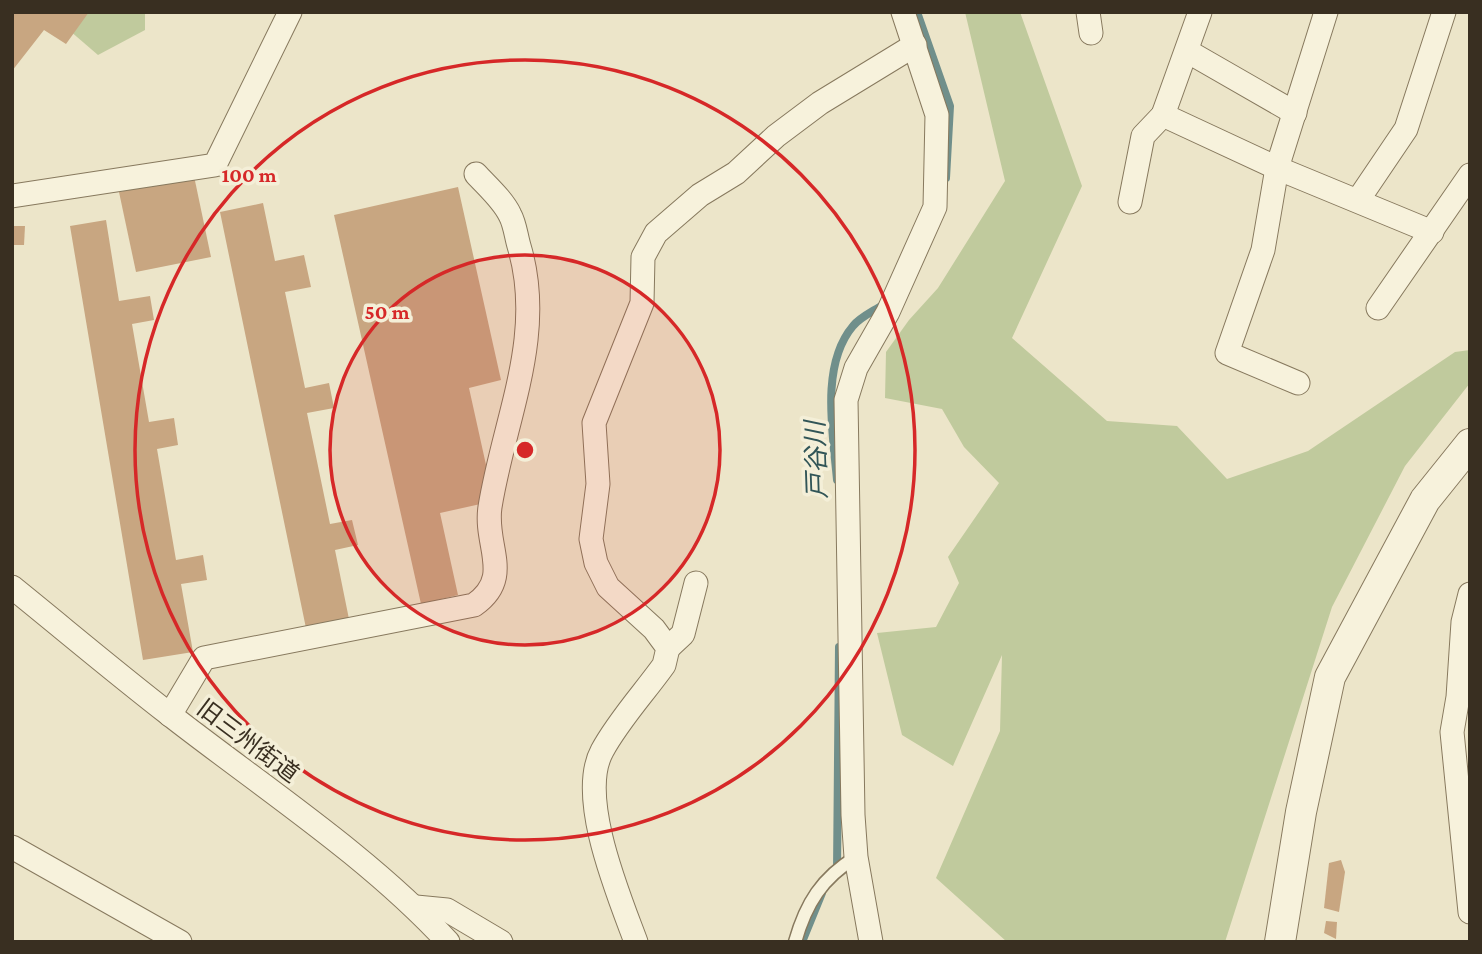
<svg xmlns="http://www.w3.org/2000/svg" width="1482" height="954" font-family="'Crimson Pro','Noto Sans JP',serif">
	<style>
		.green { fill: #c0ca9d }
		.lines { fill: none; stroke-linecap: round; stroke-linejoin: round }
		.stream { stroke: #708f8b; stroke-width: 8 }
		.building { fill: #c8a681 }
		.service-casing { stroke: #87795e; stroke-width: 15 }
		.minor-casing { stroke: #87795e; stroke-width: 25 }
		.tertiary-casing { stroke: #87795e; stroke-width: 32 }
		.service { stroke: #f7f2dc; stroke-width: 12 }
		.minor { stroke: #f7f2dc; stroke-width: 23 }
		.tertiary { stroke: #f7f2dc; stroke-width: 30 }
		.ring { fill: none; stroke: #d62828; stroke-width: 3.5 }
		.labels { text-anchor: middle; stroke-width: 7; stroke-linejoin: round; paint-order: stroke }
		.street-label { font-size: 24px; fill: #392f21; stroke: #f4efd8 }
		.water-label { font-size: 26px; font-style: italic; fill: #315557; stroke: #f4efd8 }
		.centre { fill: #d62828; stroke: #f4efd8; stroke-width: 3.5 }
		.ring-label { font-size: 21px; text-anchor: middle; font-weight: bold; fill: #d62828; stroke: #f4efd8; stroke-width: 7; stroke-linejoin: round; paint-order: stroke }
	</style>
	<rect width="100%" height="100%" fill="#ece5c9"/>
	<!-- green -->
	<g class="green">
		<polygon points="48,12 145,12 145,30 98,55"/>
		<polygon points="965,12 1020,12 1082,186 1012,338 1107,421 1177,426 1227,479 1308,451 1455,352 1470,350 1470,383 1405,466 1332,607 1225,942 1007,942 936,878 1000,731 1002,655 953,766 902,735 877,633 936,627 959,583 948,557 999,483 964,447 942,409 885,398 886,352 909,320 938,288 1005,181"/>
	</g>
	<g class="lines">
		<!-- stream -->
		<g class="stream">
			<polyline points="917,12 950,106 946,178"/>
			<path d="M 837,480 C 833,433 820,365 853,326 C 860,317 874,311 884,304"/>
			<polyline points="837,872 839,647"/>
			<polyline points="802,942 822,893"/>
		</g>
	</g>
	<!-- building -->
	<g class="building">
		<polygon points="12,12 89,12 66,44 44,30 12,71"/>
		<polygon points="194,176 211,257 136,272 119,192"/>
		<polygon points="458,187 501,380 469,388 494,501 440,513 458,595 421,604 334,215"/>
		<polygon points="263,203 275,261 304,255 311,287 285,292 305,388 329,383 334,408 307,413 330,524 352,520 358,545 335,550 350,624 307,633 220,212"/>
		<polygon points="106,220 119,301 150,296 154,320 132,324 149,422 174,418 178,445 157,449 176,560 203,555 207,580 181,584 193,652 143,660 70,226"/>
		<polygon points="12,226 25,226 24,245 12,245"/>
		<polygon points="1341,860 1345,872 1339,912 1324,908 1329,863"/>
		<polygon points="1326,921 1337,922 1336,939 1324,933"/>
	</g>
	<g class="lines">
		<!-- service casing -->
		<g class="service-casing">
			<path id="service" d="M 795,942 C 806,903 822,878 856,857"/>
		</g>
		<!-- minor casing -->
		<g class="minor-casing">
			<g id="minor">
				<polyline points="1088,12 1091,33"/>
				<polyline points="1200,12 1163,115 1277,168 1432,232"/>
				<polyline points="1187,51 1295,113"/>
				<polyline points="12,196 215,165 290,12"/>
				<polyline points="1358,200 1406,129 1444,12"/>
				<polyline points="1130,202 1143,136 1163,115"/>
				<polyline points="1378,308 1470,175"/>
				<polyline points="1298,383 1227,353 1263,250 1277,168 1326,12"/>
				<path d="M 12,587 C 64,629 116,673 169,714 C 261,786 369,856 448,942"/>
				<polyline points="1470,594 1463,622 1458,697 1452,732 1470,912"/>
				<polyline points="668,648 683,634 696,583"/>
				<path d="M 170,715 L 204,658 L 474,605 C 514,577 484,546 490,507 C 504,419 546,336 519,246 C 516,236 515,224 510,215 C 503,200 487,186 476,174"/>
				<polyline points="12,847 180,942"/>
				<polyline points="416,907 447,910 501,942"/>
				<path d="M 636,942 C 619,896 577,797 602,751 C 618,721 644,693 664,665 L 668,648 L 654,629 L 608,587 L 596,563 L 591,539 L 598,484 L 594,423 L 642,303 L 643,257 L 656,233 L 700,195 L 736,173 L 776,136 L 820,103 L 915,45"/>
				<polyline points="871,942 856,857 853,815 846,400 856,368 888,312 935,207 937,115 903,12"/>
			</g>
		</g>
		<!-- tertiary casing -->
		<g class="tertiary-casing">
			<polyline id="tertiary" points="1280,942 1301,812 1330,677 1425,500 1470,444"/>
		</g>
		<!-- service -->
		<use href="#service" class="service"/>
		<!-- minor -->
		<use href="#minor" class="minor"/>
		<!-- tertiary -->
		<use href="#tertiary" class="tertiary"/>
	</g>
	<!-- distance rings -->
	<circle cx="525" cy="450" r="195" fill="#d62828" fill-opacity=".12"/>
	<g class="ring">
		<circle cx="525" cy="450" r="195"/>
		<circle cx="525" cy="450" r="390"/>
	</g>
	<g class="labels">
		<!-- street labels -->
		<g class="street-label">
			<text transform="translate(248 741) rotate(37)" y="8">旧三州街道</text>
		</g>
		<!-- water labels -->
		<g class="water-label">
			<text transform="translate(816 460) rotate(-92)" y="9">戸谷川</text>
		</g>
	</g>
	<circle cx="525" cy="450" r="10" class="centre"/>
	<g class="ring-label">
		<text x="249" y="182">100 m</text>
		<text x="387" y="319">50 m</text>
	</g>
	<!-- border -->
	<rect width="1482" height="954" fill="none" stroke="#392f21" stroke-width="28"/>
</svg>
